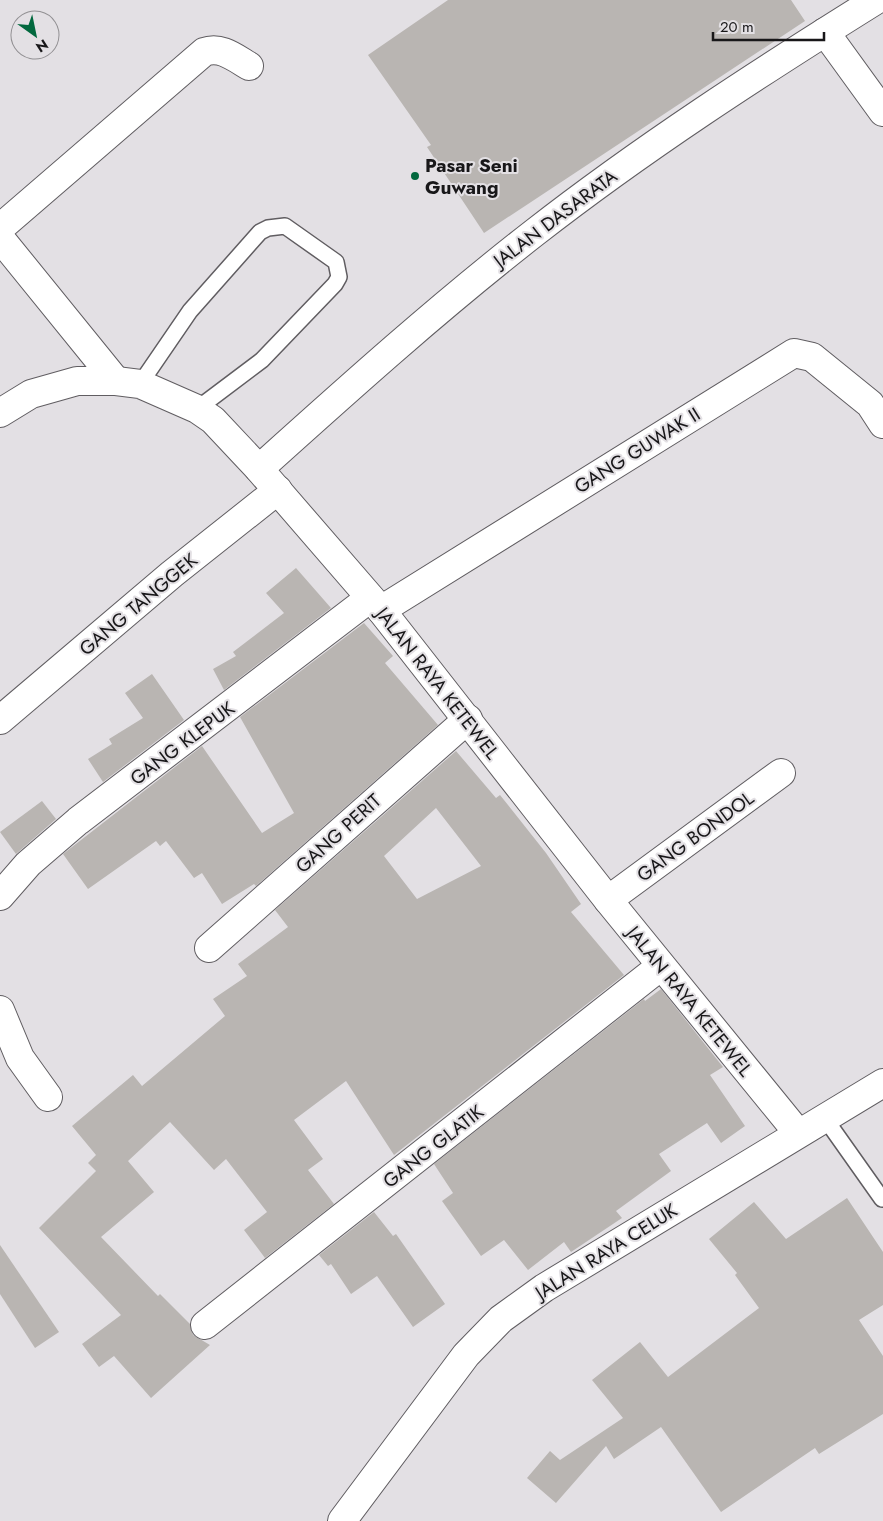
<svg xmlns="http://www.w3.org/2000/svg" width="883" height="1521" font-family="Jost,sans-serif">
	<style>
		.building { fill: #b9b5b2; fill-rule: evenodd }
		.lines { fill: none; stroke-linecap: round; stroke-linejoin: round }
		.service-casing { stroke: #605d61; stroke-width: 18 }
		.minor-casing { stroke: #605d61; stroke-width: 30 }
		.secondary-casing { stroke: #605d61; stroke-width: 30 }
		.trunk-casing { stroke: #605d61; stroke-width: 30 }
		.service { stroke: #fff; stroke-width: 15 }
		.minor { stroke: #fff; stroke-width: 28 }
		.secondary { stroke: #fff; stroke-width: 28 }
		.trunk { stroke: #fff; stroke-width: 28 }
		.poi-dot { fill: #02683e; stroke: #e3e0e4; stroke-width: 2 }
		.labels { text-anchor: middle; stroke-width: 4; stroke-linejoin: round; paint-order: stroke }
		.poi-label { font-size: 19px; font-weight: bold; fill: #181719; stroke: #e3e0e4; text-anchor: start }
		.street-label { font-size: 19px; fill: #181719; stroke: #e3e0e4 }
	</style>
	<rect width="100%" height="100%" fill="#e3e0e4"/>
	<!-- building -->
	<g class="building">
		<polygon points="448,0 791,0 805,21 484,233 427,147 431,145 368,55"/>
		<polygon points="296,568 331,608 224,690 213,669 236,656 233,652 284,613 266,593"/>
		<polygon points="364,623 393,656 385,663 438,725 256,886 254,884 222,904 202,873 194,878 166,841 160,846 156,841 88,889 63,854 202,746 262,833 294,813 240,717"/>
		<polygon points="152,674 184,720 103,782 88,759 112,744 109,739 143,718 125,693"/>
		<path d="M 456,751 L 496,798 L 500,795 L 546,853 L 581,904 L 571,912 L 624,975 L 394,1155 L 346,1081 L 294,1120 L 323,1159 L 308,1170 L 334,1204 L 265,1258 L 244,1230 L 267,1212 L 226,1159 L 214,1170 L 170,1122 L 128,1161 L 154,1192 L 101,1237 L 158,1296 L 160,1294 L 190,1324 L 193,1335 L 210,1345 L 151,1398 L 114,1356 L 99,1367 L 82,1344 L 121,1315 L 39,1228 L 96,1171 L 88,1163 L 96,1155 L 72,1126 L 133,1075 L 142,1086 L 225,1016 L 213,999 L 247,976 L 238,964 L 288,927 L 275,910 ZM 436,808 L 481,866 L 417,899 L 384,856 Z"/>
		<polygon points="42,801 56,819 16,854 0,832"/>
		<polygon points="661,989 723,1067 710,1075 745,1126 721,1143 707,1123 659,1154 671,1171 616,1211 622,1218 571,1252 564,1242 528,1270 504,1240 481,1256 442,1201 453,1193 434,1164 644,999 645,1001"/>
		<polygon points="847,1198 883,1252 883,1305 859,1320 883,1356 883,1414 819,1454 815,1448 721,1512 661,1427 614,1459 606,1446 556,1503 527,1478 550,1451 560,1460 623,1418 592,1380 640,1342 668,1377 759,1308 735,1275 737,1273 709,1239 754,1202 786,1239"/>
		<polygon points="374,1212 393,1236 396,1234 445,1304 413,1327 377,1276 351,1294 331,1264 328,1266 319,1255"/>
		<polygon points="0,1245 59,1332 35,1348 0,1294"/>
	</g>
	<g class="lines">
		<!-- service casing -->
		<g class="service-casing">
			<g id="service">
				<polyline points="140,384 190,311 260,232 268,228 285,226 336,262 339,277 335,284 262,360 197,409"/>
				<polyline points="824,1117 882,1199"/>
			</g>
		</g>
		<!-- minor casing -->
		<g class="minor-casing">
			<g id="minor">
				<polyline points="825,32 883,112"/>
				<path d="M 0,228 L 204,52 C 221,46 234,57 249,66"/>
				<polyline points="0,238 116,381"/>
				<path d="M 259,469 C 349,388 439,307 534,233 C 643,148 759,73 876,0"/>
				<polyline points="381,610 794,353 812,357 870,404 883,424"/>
				<polyline points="0,720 172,574 278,490"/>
				<polyline points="0,896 28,864 78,821 370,598"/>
				<polyline points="608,900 781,773"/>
				<polyline points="209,948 468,719"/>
				<polyline points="0,1010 20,1058 48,1097"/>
				<polyline points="205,1325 661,966"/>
			</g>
		</g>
		<!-- secondary casing -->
		<g class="secondary-casing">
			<polyline id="secondary" points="0,413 31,394 77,381 116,381 140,384 197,409 213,420 259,469 381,610 608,900 798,1133"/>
		</g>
		<!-- trunk casing -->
		<g class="trunk-casing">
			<polyline id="trunk" points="342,1521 466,1355 501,1319 544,1288 883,1083"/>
		</g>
		<!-- service -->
		<use href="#service" class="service"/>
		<!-- minor -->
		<use href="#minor" class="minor"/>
		<!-- secondary -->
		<use href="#secondary" class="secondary"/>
		<!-- trunk -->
		<use href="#trunk" class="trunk"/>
	</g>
	<!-- markers -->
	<circle class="poi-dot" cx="415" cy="176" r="5"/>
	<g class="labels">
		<!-- poi labels -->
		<g class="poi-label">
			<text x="425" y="172">Pasar Seni<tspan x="425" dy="22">Guwang</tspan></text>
		</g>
		<!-- street labels -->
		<g class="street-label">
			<text transform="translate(555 218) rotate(-37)" y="7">JALAN DASARATA</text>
			<text transform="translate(637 450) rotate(-32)" y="7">GANG GUWAK II</text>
			<text transform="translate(138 604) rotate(-40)" y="7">GANG TANGGEK</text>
			<text transform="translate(438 683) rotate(52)" y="7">JALAN RAYA KETEWEL</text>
			<text transform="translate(182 743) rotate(-37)" y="7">GANG KLEPUK</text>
			<text transform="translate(338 833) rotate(-42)" y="7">GANG PERIT</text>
			<text transform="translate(695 836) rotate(-36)" y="7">GANG BONDOL</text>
			<text transform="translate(690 1001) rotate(51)" y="7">JALAN RAYA KETEWEL</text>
			<text transform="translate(433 1146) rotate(-38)" y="7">GANG GLATIK</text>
			<text transform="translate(606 1251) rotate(-32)" y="7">JALAN RAYA CELUK</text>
		</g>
	</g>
	<!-- north arrow -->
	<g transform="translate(35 35) rotate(147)"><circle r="24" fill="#e3e0e4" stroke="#929093"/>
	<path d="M0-4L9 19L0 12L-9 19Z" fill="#02683e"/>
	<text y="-8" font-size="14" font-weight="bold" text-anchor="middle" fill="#181719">N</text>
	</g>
	<!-- scale -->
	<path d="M713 32v8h111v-8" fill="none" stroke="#181719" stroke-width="2.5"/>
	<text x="720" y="32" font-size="15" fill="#181719" stroke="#e3e0e4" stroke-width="4" paint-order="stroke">20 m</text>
</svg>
